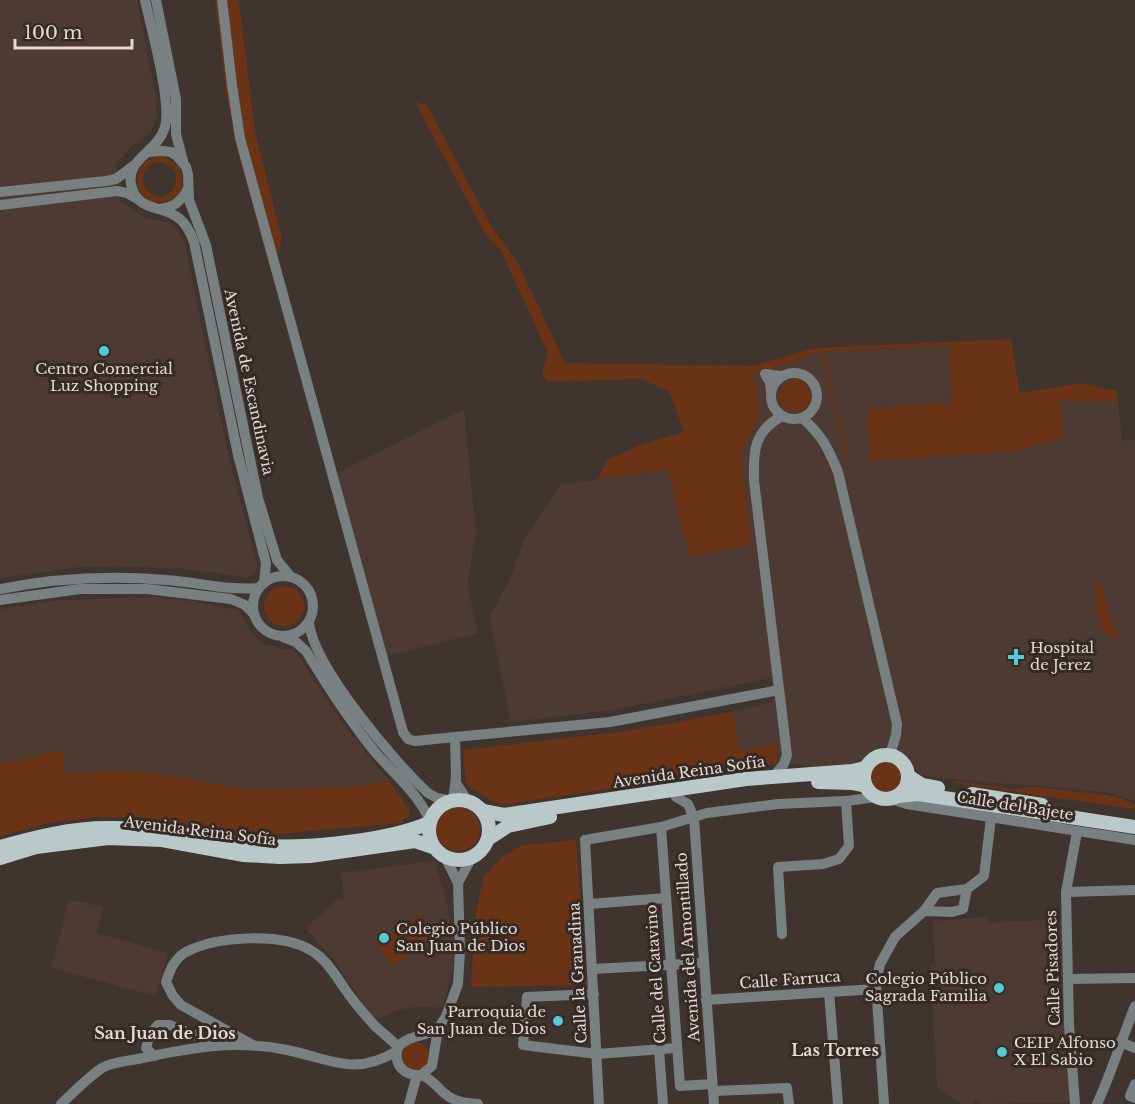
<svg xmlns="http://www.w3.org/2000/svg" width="1135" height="1104" font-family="'Libre Baskerville',serif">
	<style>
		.built { fill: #4d3a32 }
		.green { fill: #6a3316; fill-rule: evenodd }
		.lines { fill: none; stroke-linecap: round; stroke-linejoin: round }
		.minor { stroke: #798081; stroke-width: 10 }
		.major { stroke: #b9c9ca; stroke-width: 14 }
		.poi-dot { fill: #52cbd8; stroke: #362a24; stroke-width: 2 }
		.labels { text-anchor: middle; stroke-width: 6; stroke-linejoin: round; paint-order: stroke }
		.poi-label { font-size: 15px; fill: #e2dad7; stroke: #362a24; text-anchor: start }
		.street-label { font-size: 15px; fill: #e2dad7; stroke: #362a24 }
		.neighbourhood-label { font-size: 16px; font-weight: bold; fill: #e2dad7; stroke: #362a24 }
	</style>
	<rect width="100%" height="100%" fill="#40342e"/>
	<!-- built -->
	<g class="built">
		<polygon points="0,0 137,0 155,93 157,116 152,130 133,145 116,164 121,202 146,218 167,222 174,226 184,240 228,453 257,565 256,570 251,575 246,577 185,569 119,566 79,567 0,578"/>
		<polygon points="949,346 952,402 867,409 1065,437 1059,401 1118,401 1122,441 1135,439 1135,801 1112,793 1047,786 1007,784 923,776 886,746 875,751 862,764 814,769 802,765 777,764 779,751 778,743 740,752 733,712 773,702 771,678 613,710 511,722 489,616 509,582 524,539 560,485 668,469 689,556 751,544 740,454 760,413 752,376 821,352 826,367 823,351"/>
		<polygon points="464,409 476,536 467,585 478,633 386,656 337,473"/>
		<polygon points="155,597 193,601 237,610 241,614 250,631 261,643 278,648 291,650 297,653 341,722 389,781 353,787 247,790 163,774 108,771 64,774 64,752 56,751 0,764 0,609 58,600"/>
		<polygon points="435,861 447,903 455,949 453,969 442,1008 421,1006 398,1010 375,1020 331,956 305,928 337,900 344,898 341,873"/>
		<polygon points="69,899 103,907 97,933 168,953 156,996 51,968"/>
		<polygon points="987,917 987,923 1063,919 1074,1102 982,1104 976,1099 973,1104 961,1104 937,1087 930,965 935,964 933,921"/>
	</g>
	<!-- green -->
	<g class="green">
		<polygon points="215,0 239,0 255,131 282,239 271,272 235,140 226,91"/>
		<polygon points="415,102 427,105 490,224 519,265 565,363 753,366 814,348 1011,339 1020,393 1079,383 1117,391 1118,401 1059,401 1065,437 1011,452 870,461 867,409 952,402 949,346 823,351 849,462 857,463 847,463 821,352 752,376 756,384 760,413 740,454 752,544 689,557 668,469 598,479 607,460 639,445 684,432 669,391 640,379 548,382 542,373 548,353 501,251 485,234"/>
		<path d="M 156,157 C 187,155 192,197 164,202 C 135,207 126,165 156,157 ZM 158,162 C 180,163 183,189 163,197 C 140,197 135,167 158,162 Z"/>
		<circle cx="795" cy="396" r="16"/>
		<path d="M 1100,580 L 1111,621 L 1120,642 C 1116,640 1111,637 1107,634 C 1096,624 1095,596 1096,582 Z"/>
		<circle cx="284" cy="606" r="20"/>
		<path d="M 733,712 L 740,751 L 778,743 L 777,764 L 502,805 C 493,803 476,790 466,784 L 463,750 L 619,732 Z"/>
		<polygon points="56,751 64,751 65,773 108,771 163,774 247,790 353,787 389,781 410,811 409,817 404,818 402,823 267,835 140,817 95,817 49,823 0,836 0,764"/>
		<circle cx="886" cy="776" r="17"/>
		<polygon points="954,781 1014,789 1034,787 1107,795 1122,798 1135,805 1134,809 954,783"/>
		<circle cx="458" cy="829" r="22"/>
		<polygon points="576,840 587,985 471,987 476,911 484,876 502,857 522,845"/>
		<polygon points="420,914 435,936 392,966 377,944"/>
		<circle cx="415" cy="1056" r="14"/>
	</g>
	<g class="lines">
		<!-- minor -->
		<g class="minor">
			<path d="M 145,0 C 151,28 172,102 165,127 C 157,154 123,159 132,188 C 139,212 164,205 180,219 C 187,225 191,234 194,242 L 238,455 L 266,563 L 264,583"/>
			<polyline points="156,0 176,99 176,134 183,161"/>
			<polyline points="222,0 232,85 240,138 403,732 408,739 415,741 455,737 456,777 453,800"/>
			<polyline points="149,152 163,151 171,152 177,156 186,167 188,174 189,200 206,245 258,498 277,560 291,577"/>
			<polyline points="0,192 106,181 116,179 133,166"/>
			<polyline points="0,205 117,191 127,193 138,199"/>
			<path d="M 160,209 C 174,207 182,201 188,188"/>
			<circle cx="794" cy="396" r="23"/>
			<polyline points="771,391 770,382 765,374 780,376"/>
			<path d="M 802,418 C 822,435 828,448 838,472 L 897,724 L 896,735 L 890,755"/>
			<circle cx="283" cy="606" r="30"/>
			<path d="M 0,589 C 55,578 111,575 166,580 C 197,582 228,591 259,588"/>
			<polyline points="0,600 80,589 147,589 231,599 245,605 253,613"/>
			<path d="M 309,623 C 314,667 394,762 428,793 L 437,798 L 451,801"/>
			<path d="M 283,637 L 296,642 L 306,651 C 327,686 349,720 375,752 C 394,774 419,794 430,821"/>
			<polyline points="455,737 610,722 779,690"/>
			<path d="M 773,777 L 784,764 L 787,755 L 754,481 C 753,451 754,431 782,416"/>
			<polyline points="456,783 467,800"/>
			<polyline points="676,797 688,804 694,818 714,1104"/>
			<polyline points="890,799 907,804 1135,840"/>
			<polyline points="661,827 680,1086 712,1084"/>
			<polyline points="458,883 472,857"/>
			<polyline points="1066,892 1135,890"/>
			<polyline points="589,904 666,898"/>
			<polyline points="924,911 952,912 963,909 967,889 984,876 991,818"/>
			<polyline points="782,934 778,867 823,864 839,859 849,846 846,801"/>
			<polyline points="593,969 703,963"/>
			<polyline points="1068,979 1135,978"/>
			<polyline points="829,992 838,1104"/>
			<polyline points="594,994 527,997 523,1045 597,1054 676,1048"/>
			<polyline points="706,1000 876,989"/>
			<path d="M 438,1029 C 424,1037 408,1035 398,1047 C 393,1064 403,1076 421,1075 L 432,1066 L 438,1029 L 446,1016 L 458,984 L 460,951 L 458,883 L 445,857"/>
			<polyline points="1120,1042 1135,1048"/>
			<path d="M 253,1045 L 181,1005 L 173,996 L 166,982 C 170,970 174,959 186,952 C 217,936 282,932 312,951 C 330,962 340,984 353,1000 C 360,1009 367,1017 374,1025 C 382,1033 391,1039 398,1047"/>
			<polyline points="659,1050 663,1104"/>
			<polyline points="154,1056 146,1048 150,1034 158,1025 170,1025 216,1044"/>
			<path d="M 421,1075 C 432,1079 436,1086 444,1093 C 454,1102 466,1103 478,1104"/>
			<polyline points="1135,1084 1130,1096 1135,1098"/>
			<polyline points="713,1091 787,1088 789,1104"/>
			<path d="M 61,1104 C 74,1092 87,1078 102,1068 C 112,1062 127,1061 138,1059 C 188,1048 236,1039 287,1050 C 331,1059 354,1077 397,1051"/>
			<polyline points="409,1104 417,1075"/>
			<polyline points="599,1104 585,840 661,827 707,813 778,804 846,801 877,797"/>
			<polyline points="884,1104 876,984 880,964 895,937 924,911 937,893 967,889"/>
			<polyline points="1075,1104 1069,1025 1066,892 1077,832"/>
			<path d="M 1097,1104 C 1112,1072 1122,1038 1135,1006"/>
		</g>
		<!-- major -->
		<g class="major">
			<circle cx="886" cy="777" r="22"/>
			<polyline points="908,776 922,785 938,788"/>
			<polyline points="818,782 852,783 866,786"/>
			<polyline points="972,794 1042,805"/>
			<polyline points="897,796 918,794 1135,827"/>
			<circle cx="459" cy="830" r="30"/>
			<polyline points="483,811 504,815 746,779 852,771 865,768"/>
			<polyline points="488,839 508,826 550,817"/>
			<path d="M 0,847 C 35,837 71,828 108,828 C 155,827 198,838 244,844 C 293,851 384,842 429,823"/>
			<polyline points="0,858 36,847 108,838 162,840 244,855 280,857 310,856 415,841 433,847"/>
		</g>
	</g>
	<!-- markers -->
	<g class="poi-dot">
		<circle cx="104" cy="351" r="6"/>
		<path d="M1013 648h6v6h6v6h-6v6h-6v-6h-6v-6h6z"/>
		<circle cx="384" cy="938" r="6"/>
		<circle cx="999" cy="988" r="6"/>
		<circle cx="558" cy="1021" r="6"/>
		<circle cx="1002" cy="1052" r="6"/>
	</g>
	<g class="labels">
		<!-- poi labels -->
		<g class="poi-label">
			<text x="104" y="374" text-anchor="middle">Centro Comercial<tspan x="104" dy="17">Luz Shopping</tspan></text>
			<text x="1030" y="653">Hospital<tspan x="1030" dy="17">de Jerez</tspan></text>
			<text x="396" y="934">Colegio Público<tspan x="396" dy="17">San Juan de Dios</tspan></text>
			<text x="987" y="984" text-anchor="end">Colegio Público<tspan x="987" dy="17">Sagrada Familia</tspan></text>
			<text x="546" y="1017" text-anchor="end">Parroquia de<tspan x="546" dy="17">San Juan de Dios</tspan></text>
			<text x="1014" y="1048">CEIP Alfonso<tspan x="1014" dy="17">X El Sabio</tspan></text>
		</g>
		<!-- street labels -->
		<g class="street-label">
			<text transform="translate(249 382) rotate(78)" y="5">Avenida de Escandinavia</text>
			<text transform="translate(689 772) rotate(-8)" y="5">Avenida Reina Sofía</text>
			<text transform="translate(1015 806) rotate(9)" y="5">Calle del Bajete</text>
			<text transform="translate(200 831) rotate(7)" y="5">Avenida Reina Sofía</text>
			<text transform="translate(688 947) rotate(-94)" y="5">Avenida del Amontillado</text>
			<text transform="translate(1053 968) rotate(-92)" y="5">Calle Pisadores</text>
			<text transform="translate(578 973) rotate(-93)" y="5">Calle la Granadina</text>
			<text transform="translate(656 974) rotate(-94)" y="5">Calle del Catavino</text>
			<text transform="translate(790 980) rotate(-4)" y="5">Calle Farruca</text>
		</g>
		<!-- neighbourhood labels -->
		<g class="neighbourhood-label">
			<text x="165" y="1039">San Juan de Dios</text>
			<text x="835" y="1056">Las Torres</text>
		</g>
	</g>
	<!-- scale -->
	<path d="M15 39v9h117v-9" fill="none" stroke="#e2dad7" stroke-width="3"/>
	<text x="24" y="39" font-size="18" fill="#e2dad7" stroke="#362a24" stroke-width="4.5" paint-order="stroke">100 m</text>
</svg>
